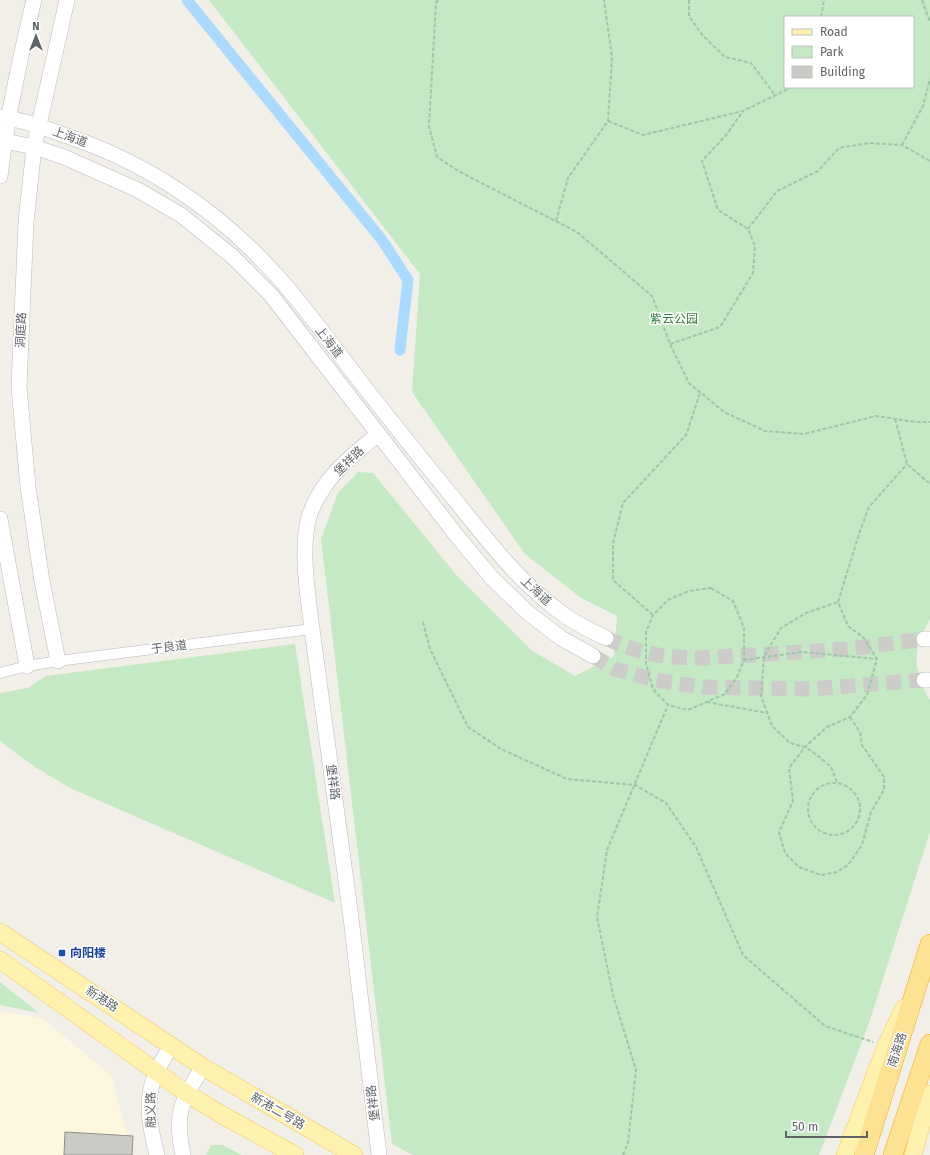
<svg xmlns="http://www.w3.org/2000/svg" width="930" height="1155" font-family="'Fira Sans','Noto Sans SC',sans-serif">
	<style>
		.commercial { fill: #fef7e0 }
		.green { fill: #c5e8c5; fill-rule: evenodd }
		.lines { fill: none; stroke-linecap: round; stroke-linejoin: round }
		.canal { stroke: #aadaff; stroke-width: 11 }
		.building { fill: #cccac5; stroke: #8f8d8a }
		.secondary-tunnel { stroke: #ccccc8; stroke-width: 15; stroke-dasharray: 15 8; stroke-linecap: butt }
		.street-casing { stroke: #b5b8bc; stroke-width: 11 }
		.secondary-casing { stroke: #b6babf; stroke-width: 16 }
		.primary-casing { stroke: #f2c960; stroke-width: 18 }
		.highway-casing { stroke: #f9ab00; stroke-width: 20 }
		.path { stroke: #9cc7a9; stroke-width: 2; stroke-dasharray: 4 2; stroke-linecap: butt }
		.street { stroke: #fff; stroke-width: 10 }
		.secondary { stroke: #fff; stroke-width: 15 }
		.primary { stroke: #fff2af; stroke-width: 17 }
		.highway { stroke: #fde293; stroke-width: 19 }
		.transit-dot { fill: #1a4fb4; stroke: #fff; stroke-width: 1.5 }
		.labels { text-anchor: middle; stroke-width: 3; stroke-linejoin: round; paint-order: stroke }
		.street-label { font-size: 12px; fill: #5f6368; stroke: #fff }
		.park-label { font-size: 12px; fill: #348238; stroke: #fff }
		.transit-label { font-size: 12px; font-weight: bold; fill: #164399; stroke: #fff; text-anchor: start }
	</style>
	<rect width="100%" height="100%" fill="#f1efe8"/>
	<!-- commercial -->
	<polygon class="commercial" points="0,1011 43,1019 112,1076 132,1155 0,1155"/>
	<!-- green -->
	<g class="green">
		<path d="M 209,0 L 930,0 L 930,619 C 918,641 911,659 922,683 C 924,689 926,695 930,700 L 930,832 L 869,1023 L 819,1155 L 413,1155 L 392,1144 L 321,539 L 338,493 L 358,472 L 373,473 L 458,577 L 531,650 L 575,676 L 614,656 L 617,616 L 581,598 L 525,554 L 412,392 L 420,274 ZM 785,17 L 913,17 L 913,87 L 785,87 Z"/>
		<polygon points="295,644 335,903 70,788 35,767 0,741 0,693 28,688 46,676"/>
		<polygon points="0,982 39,1013 0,1005"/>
		<polygon points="211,1145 223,1145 242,1155 206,1155"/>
	</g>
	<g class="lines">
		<!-- canal -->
		<polyline class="canal" points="187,0 382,240 408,280 400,350"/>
	</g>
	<!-- building -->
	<polygon class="building" points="65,1132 133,1136 132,1155 64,1155"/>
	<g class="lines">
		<!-- secondary-tunnel -->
		<g class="secondary-tunnel">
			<path d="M 606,638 C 640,654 664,658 701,658 L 849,649 L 924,639"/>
			<polyline points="593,656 615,669 637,675 666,682 703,687 810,689 924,680"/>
		</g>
		<!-- street casing -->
		<g class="street-casing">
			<polyline id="street" points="0,673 27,666 58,661 312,629"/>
		</g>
		<!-- secondary casing -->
		<g class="secondary-casing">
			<g id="secondary">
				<path d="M 0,117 C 23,120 45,128 67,136 C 148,163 220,212 277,276 C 305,307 330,342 356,376 C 387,416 418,455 451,495 C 484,536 519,583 563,614 C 576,624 591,631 606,638"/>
				<polyline points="0,140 34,147 64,157 138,190 181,215 232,256 271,295 457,536 491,577 527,612 561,638 593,656"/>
				<path d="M 0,176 C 7,117 20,58 34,0"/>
				<path d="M 378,434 C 359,450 338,466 324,487 C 318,496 312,507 309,517 C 300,549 308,596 312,629 L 351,918 L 379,1155"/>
				<polyline points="0,519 27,666"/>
				<polyline points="924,639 930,639"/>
				<polyline points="58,661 42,581 28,487 19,387 26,222 34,147 67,0"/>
				<polyline points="924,680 930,680"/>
				<path d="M 157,1155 C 150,1128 144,1100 156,1073 C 160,1064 166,1055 171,1046"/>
				<path d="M 183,1155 C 174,1112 181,1102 203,1067"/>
			</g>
		</g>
		<!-- primary casing -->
		<g class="primary-casing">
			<g id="primary">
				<polyline points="0,932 203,1067 354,1155"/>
				<polyline points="0,960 186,1093 224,1116 295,1155"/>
				<polyline points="845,1155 886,1046 904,1008"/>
				<polyline points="913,1155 930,1094"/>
			</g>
		</g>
		<!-- highway casing -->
		<g class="highway-casing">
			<g id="highway">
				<polyline points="864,1155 930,944"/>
				<polyline points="893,1155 930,1044"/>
			</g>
		</g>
		<!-- path -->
		<g class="path">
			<polyline points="438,0 436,3 429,126 437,157 460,172 577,232 652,296 670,344 689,383 724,412 765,431 804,434 876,416 916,422 930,422"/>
			<polyline points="689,0 689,16 703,36 725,57 751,63 775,95"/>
			<polyline points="922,0 930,22"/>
			<polyline points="821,17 824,0"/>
			<polyline points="608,121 643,135 743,111 792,87"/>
			<polyline points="902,145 923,106 930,79"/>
			<polyline points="556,221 568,178 608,121 612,57 604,0"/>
			<polyline points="748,229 777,191 818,171 839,148 869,143 902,145 930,161"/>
			<polyline points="670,344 720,327 753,273 755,246 748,229 718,210 702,161 727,134 743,111"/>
			<polyline points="895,419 907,464 930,484"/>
			<polygon points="711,588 733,601 744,628 744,660 737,677 725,694 688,710 668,705 653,689 646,664 646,632 653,615 668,600 689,591"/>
			<polyline points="653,615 613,580 613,543 623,503 686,435 700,393"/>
			<polyline points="423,622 430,649 468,727 501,749 567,779 635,785 666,803 696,847 743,955 825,1026 873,1042"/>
			<polyline points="744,660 802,652 877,659"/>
			<polyline points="707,702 767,713"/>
			<polyline points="850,717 860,732 862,745 884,777 884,790 871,812 862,845 848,865 837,872 821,875 799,867 785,853 779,832 793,801 789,768 805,747 827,727 850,717 867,695 877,659 864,638 848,626 838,602 859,534 869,507 907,464"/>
			<polyline points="837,782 831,767 817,755 805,747 790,743 772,726 761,696 764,656 781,628 806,613 838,602"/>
			<circle cx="834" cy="809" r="26"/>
			<polyline points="623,1155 628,1143 636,1070 613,995 597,917 607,850 668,705"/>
		</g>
		<!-- street -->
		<use href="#street" class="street"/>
		<!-- secondary -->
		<use href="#secondary" class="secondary"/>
		<!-- primary -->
		<use href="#primary" class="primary"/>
		<!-- highway -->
		<use href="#highway" class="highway"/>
	</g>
	<!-- markers -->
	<rect class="transit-dot" x="58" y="949" width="8" height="8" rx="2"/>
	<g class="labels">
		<!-- street labels -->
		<g class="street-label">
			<text transform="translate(70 137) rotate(20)" y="4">上海道</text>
			<text transform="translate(21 330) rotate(-88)" y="4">洞庭路</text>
			<text transform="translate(329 342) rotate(52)" y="4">上海道</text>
			<text transform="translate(349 461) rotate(-44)" y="4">堡祥路</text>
			<text transform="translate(536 591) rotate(43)" y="4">上海道</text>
			<text transform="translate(169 647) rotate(-7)" y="4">于良道</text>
			<text transform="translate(333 782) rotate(82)" y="4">堡祥路</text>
			<text transform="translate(102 999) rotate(33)" y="4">新港路</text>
			<text transform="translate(897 1050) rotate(-72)" y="4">南海路</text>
			<text transform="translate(373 1103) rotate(-97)" y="4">堡祥路</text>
			<text transform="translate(151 1110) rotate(-91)" y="4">融义路</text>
			<text transform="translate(278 1111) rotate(30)" y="4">新港二号路</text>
		</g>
		<!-- park labels -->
		<g class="park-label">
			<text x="674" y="323">紫云公园</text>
		</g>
		<!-- transit labels -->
		<g class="transit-label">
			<text x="70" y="957">向阳楼</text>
		</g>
	</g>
	<!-- legend -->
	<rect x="784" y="16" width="130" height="72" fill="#ffffff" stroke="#bfc1c3"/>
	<rect x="792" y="29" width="20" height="6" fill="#fff2af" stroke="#bfc1c3"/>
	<text x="820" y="36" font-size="12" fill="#5f6368">Road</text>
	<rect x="792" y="46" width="20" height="12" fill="#c5e8c5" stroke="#bfc1c3"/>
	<text x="820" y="56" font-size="12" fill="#5f6368">Park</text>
	<rect x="792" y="66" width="20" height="12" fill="#cccac5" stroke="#bfc1c3"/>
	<text x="820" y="76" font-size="12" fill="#5f6368">Building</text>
	<!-- north arrow -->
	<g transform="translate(36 36)" stroke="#ffffff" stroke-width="3" paint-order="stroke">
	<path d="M0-3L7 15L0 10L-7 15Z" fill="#5f6368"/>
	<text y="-6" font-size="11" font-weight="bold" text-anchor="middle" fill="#5f6368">N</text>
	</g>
	<!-- scale -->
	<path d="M786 1131v6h81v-6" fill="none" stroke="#5f6368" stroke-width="2"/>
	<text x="792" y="1131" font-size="12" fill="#5f6368" stroke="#ffffff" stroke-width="3" paint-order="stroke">50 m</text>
</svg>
